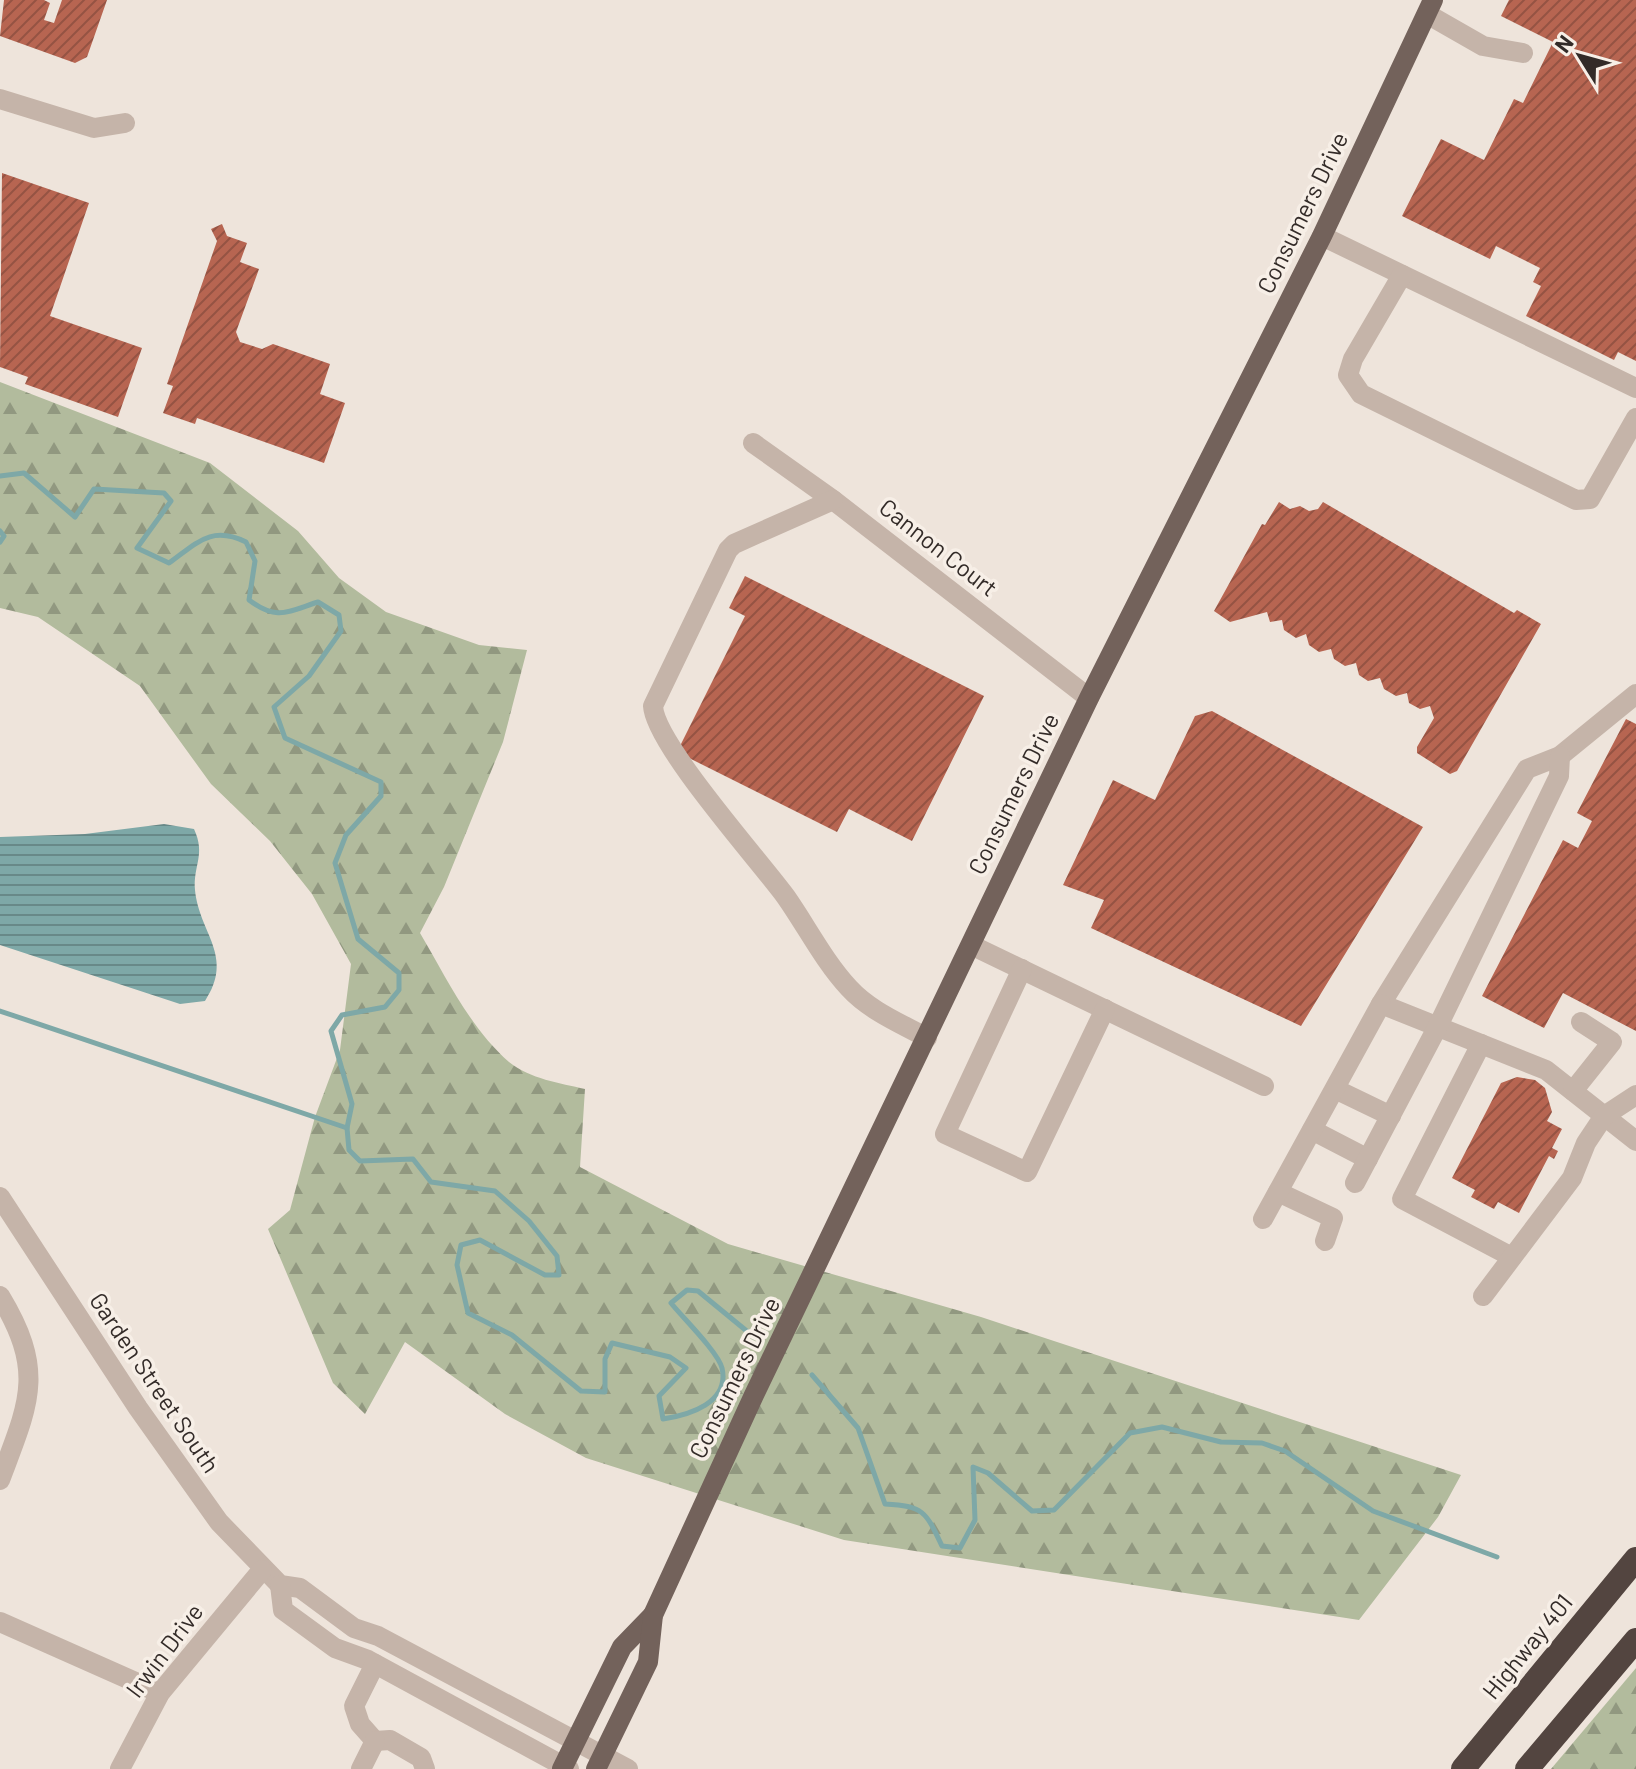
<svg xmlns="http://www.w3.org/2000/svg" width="1636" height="1769" font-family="Barlow,sans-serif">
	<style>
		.forest { fill: url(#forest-firs) }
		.water { fill: url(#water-rules) }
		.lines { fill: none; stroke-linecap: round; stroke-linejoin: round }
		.stream { stroke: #7ea8a7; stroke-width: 5 }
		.building { fill: url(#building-hatch) }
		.minor { stroke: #c5b4a9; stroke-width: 20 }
		.major { stroke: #73625b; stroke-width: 20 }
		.highway { stroke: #534540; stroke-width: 24 }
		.labels { text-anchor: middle; stroke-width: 7; stroke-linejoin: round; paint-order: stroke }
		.street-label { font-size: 24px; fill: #332b28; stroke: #f7efe7 }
	</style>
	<defs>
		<pattern id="forest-firs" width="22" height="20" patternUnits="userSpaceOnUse" patternTransform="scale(2)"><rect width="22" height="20" fill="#b2bb9d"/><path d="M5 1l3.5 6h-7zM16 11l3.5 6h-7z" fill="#919880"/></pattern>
		<pattern id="water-rules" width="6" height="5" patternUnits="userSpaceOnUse" patternTransform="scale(2)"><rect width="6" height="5" fill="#7ea8a7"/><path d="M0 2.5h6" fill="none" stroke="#688988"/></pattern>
		<pattern id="building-hatch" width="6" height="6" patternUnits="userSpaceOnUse" patternTransform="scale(2)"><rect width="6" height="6" fill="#b76551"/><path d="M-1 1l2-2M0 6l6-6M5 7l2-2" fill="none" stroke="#955343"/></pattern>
	</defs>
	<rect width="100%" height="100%" fill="#eee4db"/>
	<!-- forest -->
	<g class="forest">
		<path d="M 0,382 L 210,463 L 298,531 L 339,578 L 386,612 L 479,645 L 527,650 L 503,742 L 444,887 L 420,933 C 446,977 470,1028 509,1062 C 530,1079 560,1083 585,1089 L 580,1167 L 728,1244 L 981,1317 L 1461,1475 L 1438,1517 L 1359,1620 L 844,1540 L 586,1458 L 505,1414 L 405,1342 L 365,1414 L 333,1383 L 268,1229 L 290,1210 L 315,1117 L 340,1050 L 351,964 L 312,894 L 270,841 L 211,784 L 140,686 L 38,617 L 0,608 Z"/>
		<polygon points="1636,1668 1636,1769 1551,1769"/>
	</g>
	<!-- water -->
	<path class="water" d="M 164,824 L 194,829 C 206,855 193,865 195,890 C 199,933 235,956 205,1001 L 180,1004 L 0,945 L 0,837 L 85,834 Z"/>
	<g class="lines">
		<!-- stream -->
		<g class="stream">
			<path d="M 0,476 L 24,473 L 75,517 L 94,489 L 164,493 L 171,501 L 137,548 L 169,563 C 197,543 211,525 246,542 L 255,561 L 249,600 C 277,621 287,612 318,602 L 339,615 L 341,631 L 309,676 L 274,707 L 285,738 L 381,782 L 381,796 L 346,835 L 335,863 L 358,939 L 399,973 L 399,990 L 385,1007 L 342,1015 L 331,1031 L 352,1104 L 347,1128 L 349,1150 L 360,1161 L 413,1159 L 431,1182 L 495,1191 L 529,1221 L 557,1256 L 559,1275 L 545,1275 L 480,1240 L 461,1245 L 457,1265 L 468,1313 L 512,1335 L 581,1391 L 605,1392 L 605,1359 L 612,1343 L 670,1357 L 686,1368 L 659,1396 L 663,1419 C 689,1415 730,1403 722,1368 C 718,1352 682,1317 671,1303 L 687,1290 L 698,1291 L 754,1337"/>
			<polyline points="0,531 4,536 0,542"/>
			<polyline points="0,1011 347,1128"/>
			<path d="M 812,1375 L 858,1428 L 885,1504 C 924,1506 926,1512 942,1546 L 960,1548 L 975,1520 L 973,1467 L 988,1473 L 1032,1511 L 1054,1510 L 1130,1433 L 1162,1427 L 1221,1442 L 1262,1443 L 1285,1451 L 1373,1511 L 1497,1557"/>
		</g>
	</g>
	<!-- building -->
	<g class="building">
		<polygon points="4,0 44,0 50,3 44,20 54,23 62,0 107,0 87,57 75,63 0,36"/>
		<polygon points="1509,0 1636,0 1636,361 1618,352 1614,360 1526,316 1541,286 1533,282 1540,268 1496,246 1490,259 1402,216 1441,139 1484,160 1514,99 1523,103 1553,42 1501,16"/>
		<polygon points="2,173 89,203 50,316 142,348 118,417 25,384 28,377 0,367"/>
		<polygon points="222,224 227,236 247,243 240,262 259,269 236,332 240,342 262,349 273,344 330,364 320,394 345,403 324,463 197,418 195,424 163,413 173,386 167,384 217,241 211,229"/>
		<polygon points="1279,502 1290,509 1300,506 1309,511 1318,509 1323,502 1514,613 1517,610 1541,624 1457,771 1450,774 1417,753 1417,747 1434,718 1430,706 1420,709 1409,703 1407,693 1396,696 1384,689 1380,678 1368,681 1359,675 1356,663 1345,666 1334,659 1331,649 1319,652 1309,645 1306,634 1296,638 1284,630 1282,620 1270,622 1267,612 1230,622 1214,611 1262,524 1265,525"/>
		<polygon points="745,576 984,696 912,841 849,809 837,832 677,752 745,616 729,608"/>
		<polygon points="1212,711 1423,827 1301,1026 1091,928 1104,900 1063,885 1113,780 1155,800 1195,716"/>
		<polygon points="1626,719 1636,724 1636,1031 1563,993 1544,1028 1482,996 1563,840 1578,848 1592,821 1577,813"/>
		<polygon points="1517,1077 1535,1080 1545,1088 1552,1112 1547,1121 1562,1129 1552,1148 1558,1151 1554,1159 1549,1156 1519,1213 1498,1202 1494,1209 1471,1197 1475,1190 1452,1178 1501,1083"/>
	</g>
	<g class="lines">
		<!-- minor -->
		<g class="minor">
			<polyline points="1427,14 1483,46 1523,53"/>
			<polyline points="0,99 94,128 125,123"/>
			<polyline points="1322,236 1636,388"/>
			<polyline points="1402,275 1353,359 1348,375 1361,394 1576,500 1590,499 1636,418"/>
			<polyline points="753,443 833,500 1089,698"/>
			<path d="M 833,500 L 734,544 L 728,550 L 653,706 C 655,744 759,860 786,897 C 807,927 824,961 849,988 C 870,1011 900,1023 927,1038"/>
			<polyline points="1636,694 1560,756 1527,769 1381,1004 1546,1070 1636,1141"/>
			<polyline points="971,945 1264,1086"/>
			<polyline points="1022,969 945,1134 1027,1172 1105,1009"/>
			<polyline points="1481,1044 1402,1199 1512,1257"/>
			<polyline points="1335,1089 1391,1116"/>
			<polyline points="1573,1091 1612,1042 1581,1022"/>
			<polyline points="1312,1130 1368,1159"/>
			<polyline points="1355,1183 1438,1026 1559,776 1560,756"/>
			<polyline points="1278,1192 1333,1218 1325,1241"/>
			<polyline points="0,1197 138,1408 219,1522 280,1585 300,1588 354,1628 378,1636 628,1769"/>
			<polyline points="1263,1219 1381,1004"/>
			<path d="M 0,1296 C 46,1372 29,1403 0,1480"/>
			<polyline points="1483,1296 1572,1178 1586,1143 1604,1116 1636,1095"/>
			<polyline points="280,1585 283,1610 335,1648 368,1660 569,1769"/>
			<polyline points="0,1622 160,1693"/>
			<polyline points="375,1664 354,1706 360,1724 375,1741"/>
			<polyline points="375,1741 390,1740 421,1758 425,1769"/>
			<polyline points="120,1769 160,1693 262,1570"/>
			<polyline points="361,1769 375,1741"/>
		</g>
		<!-- major -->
		<g class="major">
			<polyline points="562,1769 622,1647 653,1615"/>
			<polyline points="596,1769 648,1662 653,1615 754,1395 1089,698 1322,236 1433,0"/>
		</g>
		<!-- highway -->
		<g class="highway">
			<polyline points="1463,1769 1636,1559"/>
			<polyline points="1527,1769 1636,1640"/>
		</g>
	</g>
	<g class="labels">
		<!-- street labels -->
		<g class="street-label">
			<text transform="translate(1303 213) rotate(-64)" y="8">Consumers Drive</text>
			<text transform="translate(938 548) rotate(38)" y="8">Cannon Court</text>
			<text transform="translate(1014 794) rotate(-64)" y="8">Consumers Drive</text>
			<text transform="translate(735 1378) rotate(-64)" y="8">Consumers Drive</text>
			<text transform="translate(154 1383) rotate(56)" y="8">Garden Street South</text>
			<text transform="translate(1528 1647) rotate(-51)" y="8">Highway 401</text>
			<text transform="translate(165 1651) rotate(-53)" y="8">Irwin Drive</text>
		</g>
	</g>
	<!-- north arrow -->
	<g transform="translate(1580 56) rotate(307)" stroke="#f7efe7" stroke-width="6" paint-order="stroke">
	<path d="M0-6L14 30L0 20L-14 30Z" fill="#332b28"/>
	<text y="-12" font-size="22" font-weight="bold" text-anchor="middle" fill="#332b28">N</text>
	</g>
</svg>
